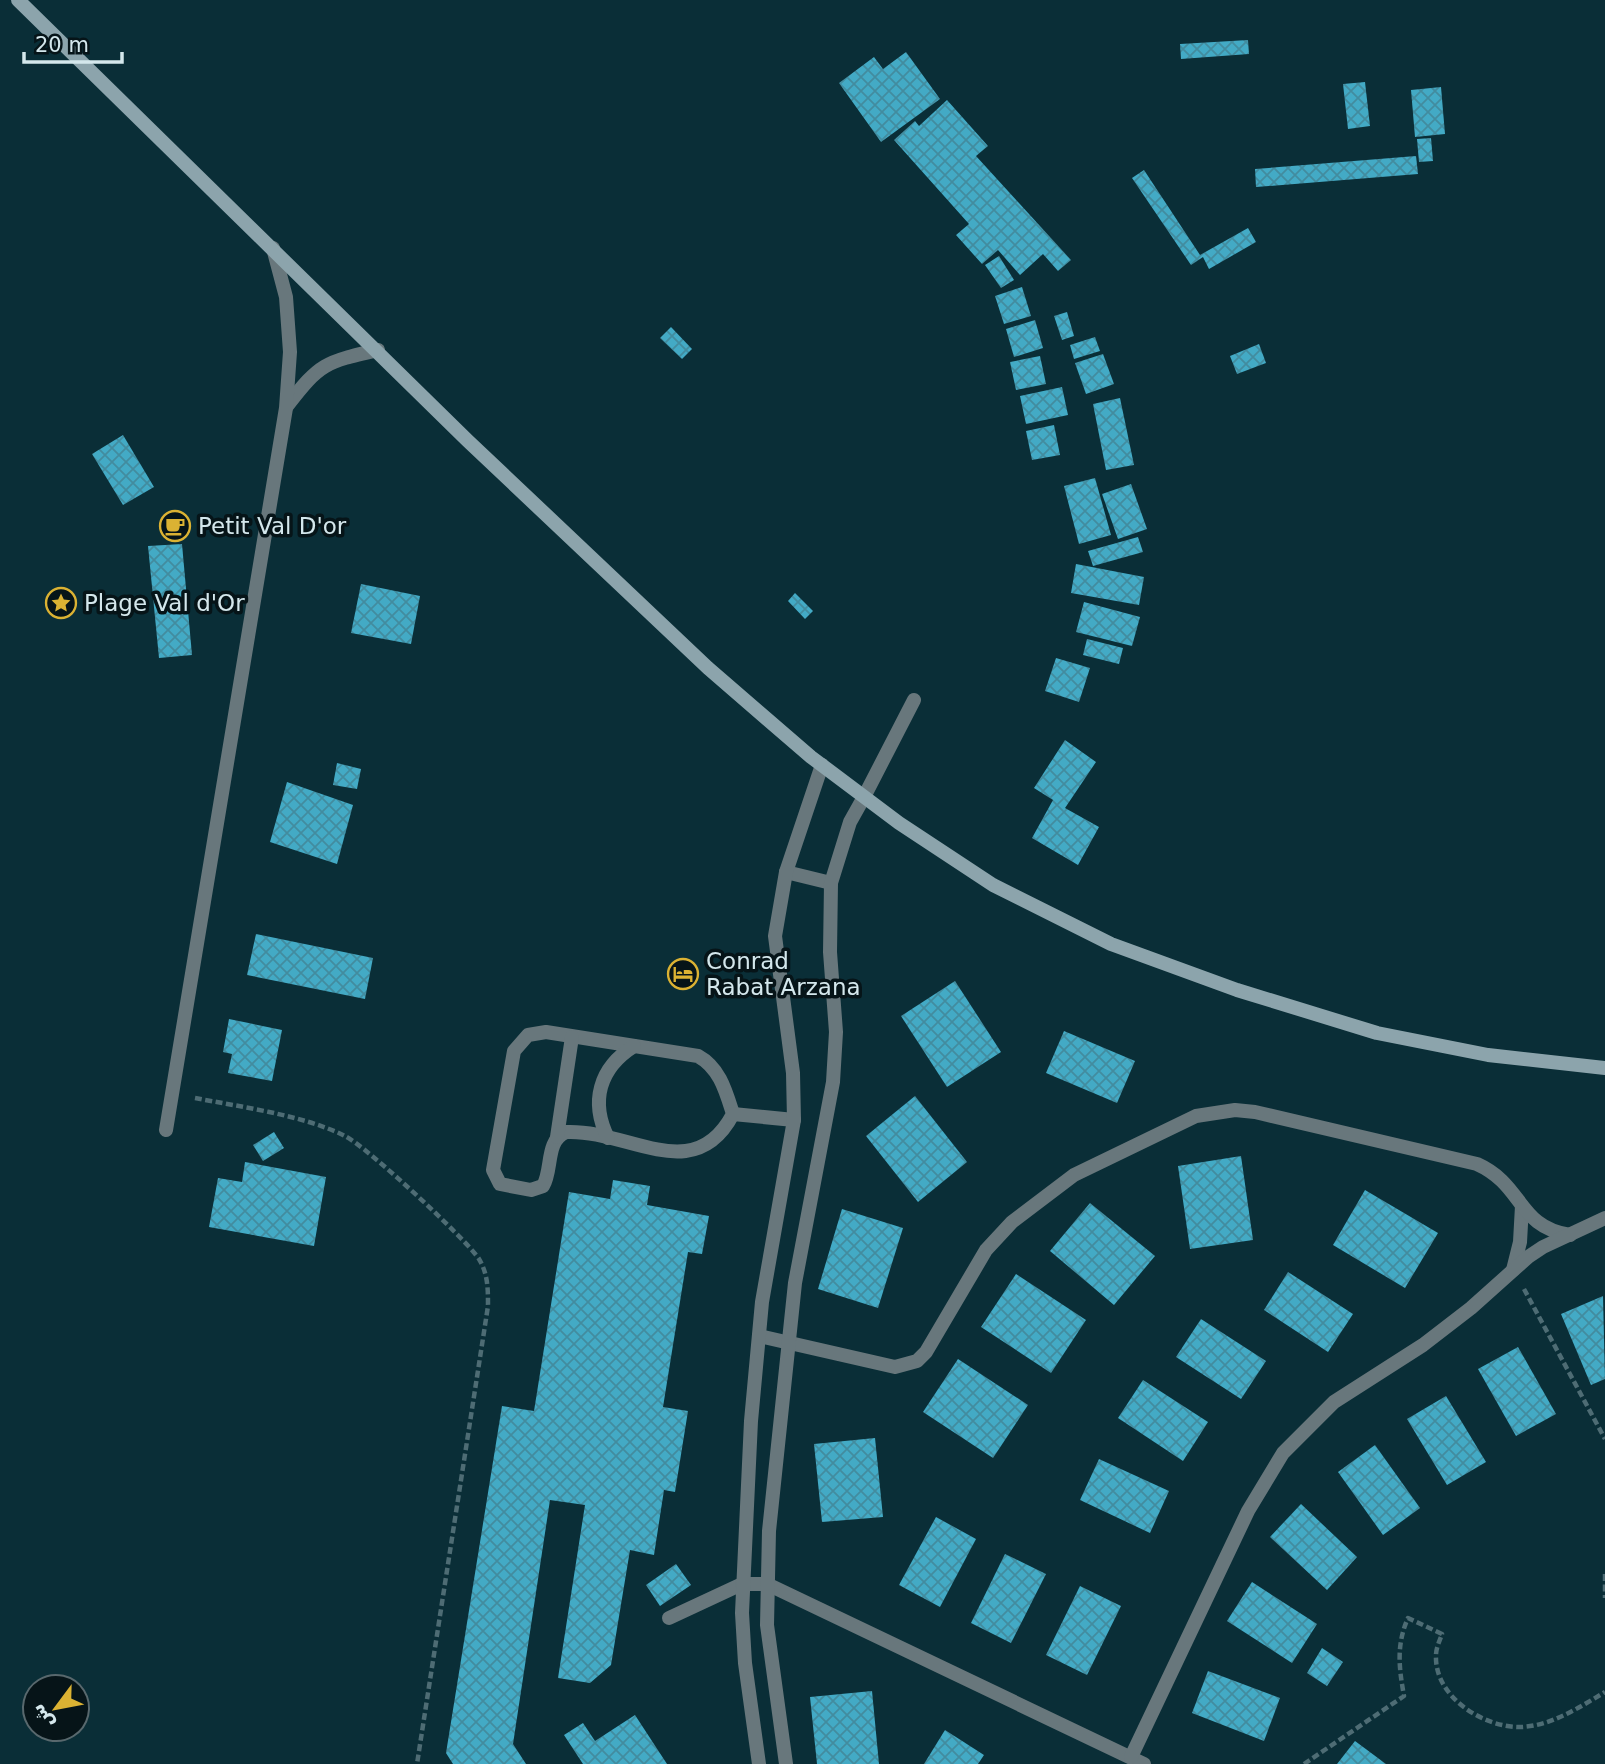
<svg xmlns="http://www.w3.org/2000/svg" width="1605" height="1764" font-family="'DejaVu Sans',Cairo,sans-serif">
	<style>
		.building { fill: url(#building-cross-hatch) }
		.lines { fill: none; stroke-linecap: round; stroke-linejoin: round }
		.path { stroke: #4e6c74; stroke-width: 4.5; stroke-dasharray: 7 3.5; stroke-linecap: butt }
		.service { stroke: #68777c; stroke-width: 14 }
		.minor { stroke: #68777c; stroke-width: 14 }
		.secondary { stroke: #8ca4ac; stroke-width: 14 }
		.labels { text-anchor: middle; stroke-width: 7; stroke-linejoin: round; paint-order: stroke }
		.poi-label { font-size: 23px; fill: #d4e7ec; stroke: #061418; text-anchor: start }
	</style>
	<defs>
		<pattern id="building-cross-hatch" width="8" height="8" patternUnits="userSpaceOnUse" patternTransform="scale(1.75)"><rect width="8" height="8" fill="#43aac5"/><path d="M0 0l8 8M0 8l8-8" fill="none" stroke="#428c9f"/></pattern>
	</defs>
	<rect width="100%" height="100%" fill="#0a2e37"/>
	<!-- building -->
	<g class="building">
		<polygon points="1248,40 1249,54 1181,59 1180,44"/>
		<polygon points="906,52 940,99 881,142 839,83 874,57 883,69"/>
		<polygon points="1365,82 1370,126 1348,129 1343,84"/>
		<polygon points="1441,87 1445,134 1415,137 1411,90"/>
		<polygon points="947,100 988,146 976,156 1071,260 1058,271 1043,254 1020,275 998,250 982,264 956,235 969,224 894,140 915,121 919,126"/>
		<polygon points="1431,138 1433,161 1419,162 1417,139"/>
		<polygon points="1416,156 1418,174 1256,187 1255,169"/>
		<polygon points="1144,170 1200,255 1248,228 1256,242 1209,269 1203,257 1191,265 1132,178"/>
		<polygon points="999,256 1014,280 1001,288 985,265"/>
		<polygon points="1022,287 1031,316 1004,324 995,296"/>
		<polygon points="1067,312 1074,336 1062,340 1054,316"/>
		<polygon points="1035,320 1043,348 1014,357 1006,329"/>
		<polygon points="671,327 692,349 682,359 660,338"/>
		<polygon points="1095,337 1100,351 1074,359 1070,345"/>
		<polygon points="1259,344 1266,363 1237,374 1230,356"/>
		<polygon points="1103,354 1114,384 1086,394 1075,363"/>
		<polygon points="1040,356 1046,384 1016,390 1010,362"/>
		<polygon points="1062,387 1068,415 1026,424 1020,396"/>
		<polygon points="1120,398 1134,465 1106,470 1093,404"/>
		<polygon points="1054,425 1060,455 1032,460 1026,431"/>
		<polygon points="123,435 154,487 123,505 92,454"/>
		<polygon points="1095,478 1111,535 1079,544 1064,486"/>
		<polygon points="1131,484 1147,529 1118,539 1102,494"/>
		<polygon points="1138,537 1143,552 1093,566 1088,551"/>
		<polygon points="182,544 192,655 159,658 148,546"/>
		<polygon points="1076,564 1144,577 1139,605 1071,593"/>
		<polygon points="361,584 420,596 411,644 351,633"/>
		<polygon points="795,593 813,611 805,619 788,601"/>
		<polygon points="1084,602 1140,617 1132,646 1076,632"/>
		<polygon points="1087,639 1123,648 1119,664 1083,655"/>
		<polygon points="1056,658 1090,668 1079,702 1045,691"/>
		<polygon points="1065,740 1096,762 1065,808 1099,827 1078,865 1032,838 1053,800 1034,788"/>
		<polygon points="337,763 361,769 357,789 333,785"/>
		<polygon points="287,782 353,805 337,864 270,842"/>
		<polygon points="256,934 373,958 365,999 247,975"/>
		<polygon points="955,981 1001,1052 947,1087 901,1016"/>
		<polygon points="229,1019 282,1030 272,1081 228,1073 232,1054 223,1052"/>
		<polygon points="1064,1031 1135,1061 1117,1103 1046,1073"/>
		<polygon points="915,1096 967,1162 918,1202 866,1136"/>
		<polygon points="274,1132 284,1148 263,1161 253,1145"/>
		<polygon points="1241,1156 1253,1240 1190,1249 1178,1166"/>
		<polygon points="245,1162 326,1177 314,1246 209,1227 218,1178 242,1182"/>
		<polygon points="613,1180 650,1186 647,1205 709,1216 702,1254 688,1252 663,1407 688,1411 675,1492 664,1490 654,1555 630,1550 611,1665 590,1683 558,1678 585,1505 550,1500 513,1744 526,1764 453,1764 446,1753 502,1406 534,1411 569,1192 610,1199"/>
		<polygon points="1365,1190 1438,1233 1405,1288 1333,1245"/>
		<polygon points="1090,1203 1155,1256 1114,1305 1050,1251"/>
		<polygon points="842,1209 903,1228 878,1308 818,1289"/>
		<polygon points="1288,1272 1353,1314 1328,1352 1264,1310"/>
		<polygon points="1016,1274 1086,1320 1051,1373 981,1327"/>
		<polygon points="1603,1296 1605,1379 1591,1385 1561,1314"/>
		<polygon points="1201,1319 1266,1361 1241,1399 1176,1357"/>
		<polygon points="1518,1347 1556,1414 1516,1436 1478,1369"/>
		<polygon points="958,1359 1028,1405 993,1458 923,1412"/>
		<polygon points="1143,1380 1208,1422 1183,1461 1118,1418"/>
		<polygon points="1446,1396 1486,1462 1447,1485 1407,1419"/>
		<polygon points="875,1438 883,1517 822,1522 814,1444"/>
		<polygon points="1375,1445 1420,1508 1383,1535 1338,1472"/>
		<polygon points="1099,1459 1169,1491 1150,1533 1080,1500"/>
		<polygon points="1301,1504 1357,1557 1327,1590 1270,1537"/>
		<polygon points="936,1517 976,1539 940,1607 899,1585"/>
		<polygon points="1005,1554 1046,1574 1011,1643 971,1623"/>
		<polygon points="676,1564 691,1585 660,1606 646,1585"/>
		<polygon points="1252,1582 1317,1624 1292,1663 1227,1621"/>
		<polygon points="1080,1586 1121,1606 1087,1675 1046,1655"/>
		<polygon points="1322,1648 1343,1662 1327,1686 1307,1673"/>
		<polygon points="1208,1671 1280,1698 1264,1741 1192,1713"/>
		<polygon points="872,1691 879,1764 817,1764 810,1697"/>
		<polygon points="635,1715 667,1764 583,1764 564,1735 583,1723 595,1741"/>
		<polygon points="945,1730 984,1755 978,1764 924,1764"/>
		<polygon points="1355,1741 1386,1764 1337,1764"/>
	</g>
	<g class="lines">
		<!-- path -->
		<g class="path">
			<path d="M 195,1098 C 241,1107 303,1115 345,1136 C 367,1147 466,1239 479,1259 C 488,1274 488,1289 488,1306 L 417,1764"/>
			<polyline points="1524,1289 1605,1439"/>
			<polyline points="1605,1574 1605,1598"/>
			<path d="M 1304,1764 L 1404,1696 C 1399,1668 1396,1645 1408,1618 L 1442,1634 C 1440,1640 1436,1648 1436,1655 C 1434,1697 1484,1728 1521,1727 C 1551,1726 1580,1707 1605,1692"/>
		</g>
		<!-- service -->
		<g class="service">
			<path d="M 287,406 C 320,363 325,362 378,350"/>
			<polyline points="864,797 914,700"/>
			<path d="M 546,1032 L 698,1056 C 720,1068 726,1092 733,1114 C 694,1188 628,1129 566,1132 C 545,1141 553,1169 543,1186 L 531,1190 L 500,1184 L 493,1170 L 514,1051 L 528,1035 Z"/>
			<polyline points="733,1114 794,1120"/>
			<polyline points="166,1130 286,408 290,352 286,297 273,248"/>
			<polyline points="557,1137 572,1037"/>
			<path d="M 608,1138 C 590,1102 599,1068 634,1046"/>
			<polyline points="669,1618 742,1584"/>
		</g>
		<!-- minor -->
		<g class="minor">
			<polyline points="786,872 831,883"/>
			<polyline points="1513,1270 1520,1242 1522,1206"/>
			<path d="M 759,1336 L 895,1367 L 917,1361 L 926,1352 L 986,1250 L 1012,1222 L 1074,1175 L 1196,1116 L 1235,1110 L 1255,1112 L 1477,1164 C 1524,1185 1517,1227 1570,1235"/>
			<polyline points="742,1584 767,1584 1144,1764"/>
			<polyline points="1131,1757 1248,1511 1283,1453 1334,1402 1423,1345 1471,1308 1528,1257 1543,1247 1605,1218"/>
			<polyline points="759,1764 745,1663 742,1613 751,1421 762,1302 794,1120 793,1073 775,936 786,872 822,765"/>
			<polyline points="786,1764 767,1625 769,1531 795,1283 833,1082 836,1032 830,952 831,883 850,822 864,797"/>
		</g>
		<!-- secondary -->
		<polyline class="secondary" points="18,0 468,441 708,668 811,757 899,823 993,885 1111,944 1237,990 1377,1033 1488,1055 1605,1068"/>
	</g>
	<!-- icons -->
	<defs>
		<g id="cafe-ring" transform="scale(1.575)"><circle r="9.5" fill="#061418" stroke="#dbb233" stroke-width="1.5"/><path d="M-5.5-4.5H6V0H3Q3 3.5 0 3.5H-2.5Q-5.5 3.5-5.5 0ZM3-3.2v2h1.7v-2ZM-6 4.5H4V6H-6Z" fill="#dbb233"/></g>
		<g id="sight-ring" transform="scale(1.575)"><circle r="9.5" fill="#061418" stroke="#dbb233" stroke-width="1.5"/><path d="M0-6L1.8-2.2L6-1.7L2.9 1.2L3.7 5.4L0 3.3L-3.7 5.4L-2.9 1.2L-6-1.7L-1.8-2.2Z" fill="#dbb233"/></g>
		<g id="hotel-ring" transform="scale(1.575)"><circle r="9.5" fill="#061418" stroke="#dbb233" stroke-width="1.5"/><path d="M-6-4.5h1.5V1H6V5H4.5V3h-9V5H-6ZM-4 0a1.8 1.8 0 1 1 3.6 0ZM.5 0V-2.5h3Q6-2.5 6 0Z" fill="#dbb233"/></g>
	</defs>
	<g fill-rule="evenodd">
		<use href="#cafe-ring" x="175" y="526"/>
		<use href="#sight-ring" x="61" y="603"/>
		<use href="#hotel-ring" x="683" y="974"/>
	</g>
	<g class="labels">
		<!-- poi labels -->
		<g class="poi-label">
			<text x="198" y="534">Petit Val D'or</text>
			<text x="84" y="611">Plage Val d'Or</text>
			<text x="706" y="969">Conrad<tspan x="706" dy="26">Rabat Arzana</tspan></text>
		</g>
	</g>
	<!-- north arrow -->
	<g transform="translate(56 1708) rotate(238)"><circle r="33" fill="#061418" stroke="#58686d" stroke-width="2"/>
	<path d="M0-5L12 26L0 18L-12 26Z" fill="#dbb233"/>
	<text y="-10" font-size="19" font-weight="bold" text-anchor="middle" fill="#d4e7ec">ش</text>
	</g>
	<!-- scale -->
	<path d="M24 52v10h98v-10" fill="none" stroke="#d4e7ec" stroke-width="3.5"/>
	<text x="35" y="52" font-size="21" fill="#d4e7ec" stroke="#061418" stroke-width="5" paint-order="stroke">20 m</text>
</svg>
